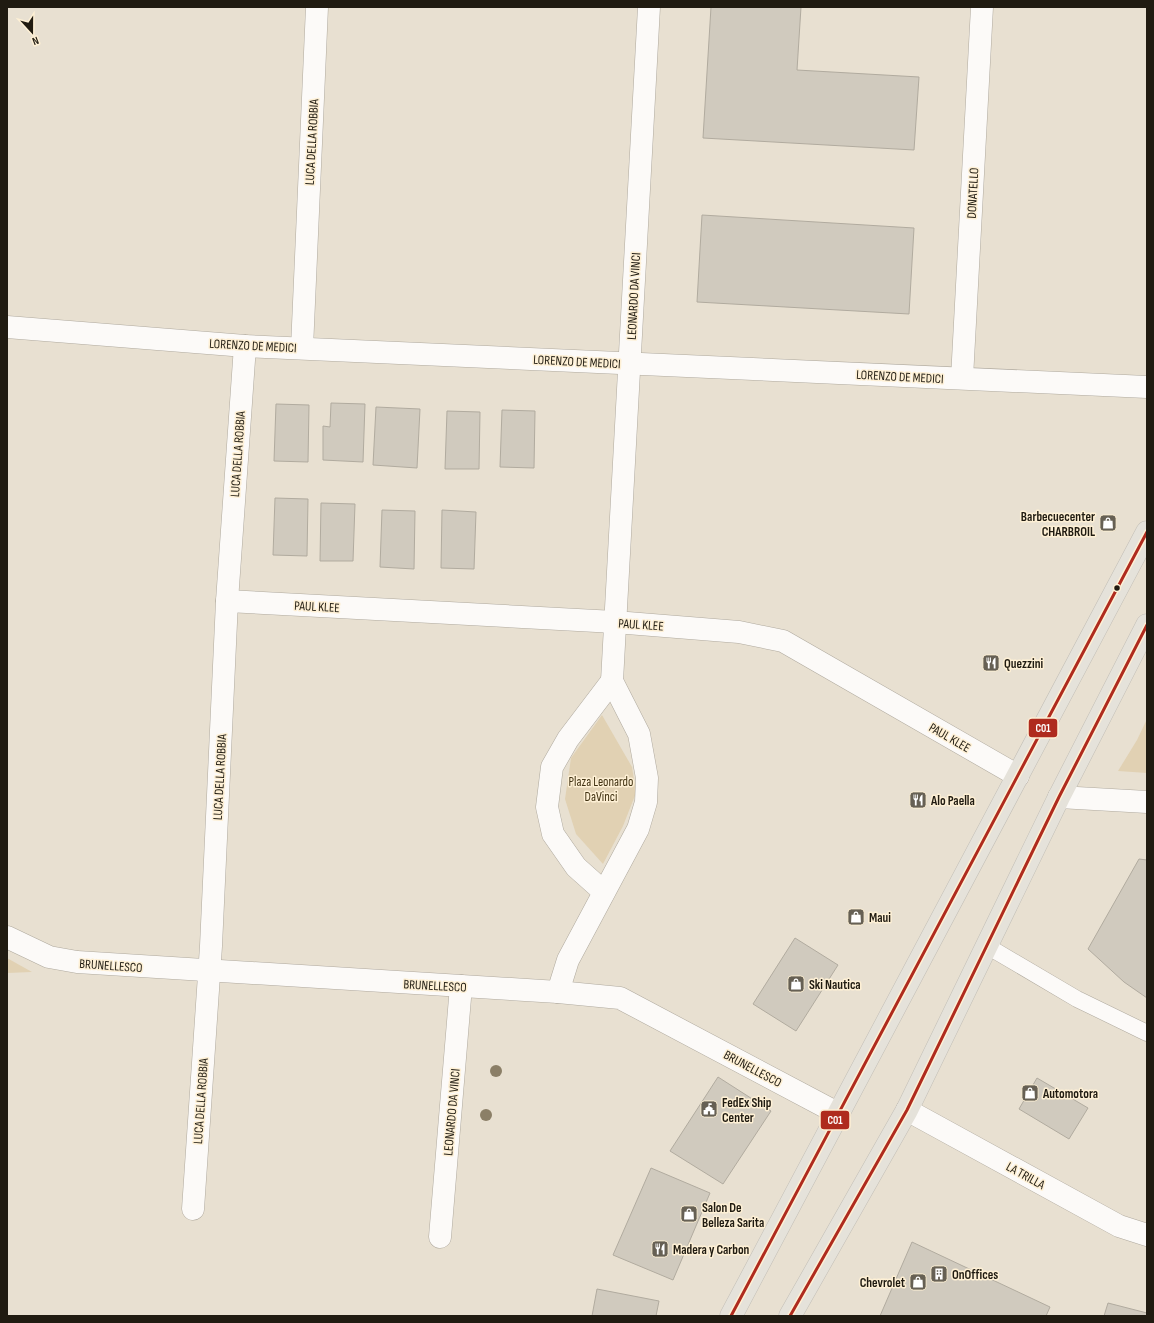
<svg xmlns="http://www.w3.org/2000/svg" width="1154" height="1323" font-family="'Sofia Sans Condensed',sans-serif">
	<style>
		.green { fill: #e1d1b3 }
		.building { fill: #d0cabe; stroke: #b1ab9f }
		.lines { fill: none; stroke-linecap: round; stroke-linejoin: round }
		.service-casing { stroke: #afa99e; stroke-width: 17 }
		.minor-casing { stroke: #afa99e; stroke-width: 23 }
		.secondary-casing { stroke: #afa99e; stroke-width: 23 }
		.primary-casing { stroke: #c2beb6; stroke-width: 23 }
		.service { stroke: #fcfaf8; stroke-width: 16 }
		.minor { stroke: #fcfaf8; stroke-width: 22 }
		.secondary { stroke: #fcfaf8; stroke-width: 22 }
		.primary { stroke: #e5e2da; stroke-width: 22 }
		.bus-1-casing { stroke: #fef0d5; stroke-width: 6 }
		.bus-1 { stroke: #af2b1e; stroke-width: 3 }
		.tree { fill: #8b7f67 }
		.bus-dot { fill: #201b11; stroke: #fef0d5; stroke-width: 1.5 }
		.labels { text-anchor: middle; stroke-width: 3; stroke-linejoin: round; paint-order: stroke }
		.street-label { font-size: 13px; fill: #201b11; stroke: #fef0d5 }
		.poi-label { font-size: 13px; font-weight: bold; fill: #201b11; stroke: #fef0d5; text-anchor: start }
		.park-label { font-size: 13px; fill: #3f3010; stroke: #fef0d5 }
		.line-badge { stroke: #fef0d5; stroke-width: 1.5 }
		.badge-label { font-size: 11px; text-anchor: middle; font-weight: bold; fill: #fff }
	</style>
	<rect width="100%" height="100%" fill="#e8e0d1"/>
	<!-- green -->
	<g class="green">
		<polygon points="602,715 632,767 636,793 623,826 603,864 576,834 565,799 571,758"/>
		<polygon points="1147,719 1147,773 1118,771 1137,740"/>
		<polygon points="7,958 32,972 7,973"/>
	</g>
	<!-- building -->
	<g class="building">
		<polygon points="711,7 801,7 797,70 919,77 914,150 703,138"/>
		<polygon points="702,215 914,228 909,314 697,302"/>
		<polygon points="331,403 365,404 363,462 323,460 323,426 330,427"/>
		<polygon points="276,404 309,405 308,462 274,461"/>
		<polygon points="376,407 420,409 417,468 373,465"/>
		<polygon points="502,410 535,411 534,468 500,467"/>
		<polygon points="447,411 480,412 479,469 445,469"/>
		<polygon points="275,498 308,499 307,556 273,555"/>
		<polygon points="321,503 355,504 353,561 320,561"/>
		<polygon points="382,510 415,511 414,569 380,567"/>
		<polygon points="442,510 476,512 474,569 441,568"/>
		<polygon points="1139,859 1147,860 1147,998 1124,982 1088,949"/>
		<polygon points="795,938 838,965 796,1031 753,1004"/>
		<polygon points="718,1077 771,1111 723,1184 670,1151"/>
		<polygon points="1037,1078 1088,1108 1069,1139 1019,1109"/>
		<polygon points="651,1168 710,1193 673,1280 613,1255"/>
		<polygon points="912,1242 1050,1307 1046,1316 880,1316"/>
		<polygon points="597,1289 659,1301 656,1316 592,1316"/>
		<polygon points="1108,1303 1147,1313 1147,1316 1104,1316"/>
	</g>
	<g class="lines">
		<!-- service casing -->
		<g class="service-casing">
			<polyline id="service" points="987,946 1077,999 1147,1033"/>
		</g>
		<!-- minor casing -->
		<g class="minor-casing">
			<g id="minor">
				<polyline points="7,327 245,346 1147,387"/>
				<polyline points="302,348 317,7"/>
				<polyline points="962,378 982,7"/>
				<polyline points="227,601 615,622 739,632 783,641 1018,776"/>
				<polyline points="604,892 576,867 553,834 547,807 552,767 568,739 612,681"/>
				<polyline points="7,937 49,957 77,962 558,992 620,998 839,1114"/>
				<polyline points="558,992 568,960 638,829 646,802 647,778 639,734 612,681 649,7"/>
				<polyline points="907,1110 1119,1226 1147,1235"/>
				<polyline points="193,1209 211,946 227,601 245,346"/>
				<polyline points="440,1237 461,986"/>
			</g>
		</g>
		<!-- secondary casing -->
		<g class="secondary-casing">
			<polyline id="secondary" points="1059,797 1147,802"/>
		</g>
		<!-- primary casing -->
		<g class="primary-casing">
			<g id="primary">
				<polyline points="731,1316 1147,532"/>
				<polyline points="790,1316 907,1110 1059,797 1147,625"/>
			</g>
		</g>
		<!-- service -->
		<use href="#service" class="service"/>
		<!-- minor -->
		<use href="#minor" class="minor"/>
		<!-- secondary -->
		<use href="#secondary" class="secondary"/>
		<!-- primary -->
		<use href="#primary" class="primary"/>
		<!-- bus-1 casing -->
		<g class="bus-1-casing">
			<g id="bus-1">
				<polyline points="731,1316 1147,532"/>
				<polyline points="790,1316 907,1110 1059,797 1147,625"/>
			</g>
		</g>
		<!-- bus-1 -->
		<use href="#bus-1" class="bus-1"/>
	</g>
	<!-- trees -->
	<g class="tree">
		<circle cx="496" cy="1071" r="6"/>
		<circle cx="486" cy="1115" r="6"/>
	</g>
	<!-- icons -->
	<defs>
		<g id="shop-square" transform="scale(0.9)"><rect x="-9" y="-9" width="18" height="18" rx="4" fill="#666054" stroke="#fef0d5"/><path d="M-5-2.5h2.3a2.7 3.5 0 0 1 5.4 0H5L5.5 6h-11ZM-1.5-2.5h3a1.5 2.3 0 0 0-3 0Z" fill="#fff"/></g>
		<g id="restaurant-square" transform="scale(0.9)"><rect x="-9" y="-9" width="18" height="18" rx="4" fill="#666054" stroke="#fef0d5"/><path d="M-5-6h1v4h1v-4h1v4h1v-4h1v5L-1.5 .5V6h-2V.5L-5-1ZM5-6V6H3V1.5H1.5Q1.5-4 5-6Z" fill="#fff"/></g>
		<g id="civic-square" transform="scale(0.9)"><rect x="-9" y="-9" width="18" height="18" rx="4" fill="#666054" stroke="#fef0d5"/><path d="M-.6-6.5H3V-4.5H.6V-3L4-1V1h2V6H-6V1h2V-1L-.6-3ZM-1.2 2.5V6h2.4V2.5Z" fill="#fff"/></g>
		<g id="building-square" transform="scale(0.9)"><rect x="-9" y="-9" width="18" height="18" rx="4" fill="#666054" stroke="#fef0d5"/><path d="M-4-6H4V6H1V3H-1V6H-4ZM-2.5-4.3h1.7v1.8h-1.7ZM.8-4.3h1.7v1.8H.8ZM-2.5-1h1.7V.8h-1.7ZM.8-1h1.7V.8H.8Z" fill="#fff"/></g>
	</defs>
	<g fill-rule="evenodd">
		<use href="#shop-square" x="1108" y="523"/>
		<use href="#restaurant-square" x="991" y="663"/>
		<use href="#restaurant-square" x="918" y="800"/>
		<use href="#shop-square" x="856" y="917"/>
		<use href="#shop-square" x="796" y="984"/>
		<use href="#shop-square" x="1030" y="1093"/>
		<use href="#civic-square" x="709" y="1109"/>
		<use href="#shop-square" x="689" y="1214"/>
		<use href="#restaurant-square" x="660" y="1249"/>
		<use href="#building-square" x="939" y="1274"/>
		<use href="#shop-square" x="918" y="1282"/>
	</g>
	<!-- markers -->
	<circle class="bus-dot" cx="1117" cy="588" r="3.5"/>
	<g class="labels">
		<!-- street labels -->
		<g class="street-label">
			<text transform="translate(311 142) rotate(-87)" y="5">LUCA DELLA ROBBIA</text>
			<text transform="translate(972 193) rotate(-87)" y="5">DONATELLO</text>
			<text transform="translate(633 296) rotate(-87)" y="5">LEONARDO DA VINCI</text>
			<text transform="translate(253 345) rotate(3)" y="5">LORENZO DE MEDICI</text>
			<text transform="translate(577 361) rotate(3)" y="5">LORENZO DE MEDICI</text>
			<text transform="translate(900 376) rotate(3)" y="5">LORENZO DE MEDICI</text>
			<text transform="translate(237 454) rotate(-86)" y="5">LUCA DELLA ROBBIA</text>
			<text transform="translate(317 606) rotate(3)" y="5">PAUL KLEE</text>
			<text transform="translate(641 624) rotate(4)" y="5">PAUL KLEE</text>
			<text transform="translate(950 737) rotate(30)" y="5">PAUL KLEE</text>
			<text transform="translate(219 777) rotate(-87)" y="5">LUCA DELLA ROBBIA</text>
			<text transform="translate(111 965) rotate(4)" y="5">BRUNELLESCO</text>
			<text transform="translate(435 985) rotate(3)" y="5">BRUNELLESCO</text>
			<text transform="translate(753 1068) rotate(28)" y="5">BRUNELLESCO</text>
			<text transform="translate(200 1101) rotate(-86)" y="5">LUCA DELLA ROBBIA</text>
			<text transform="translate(451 1112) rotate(-85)" y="5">LEONARDO DA VINCI</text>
			<text transform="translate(1026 1175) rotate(29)" y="5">LA TRILLA</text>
		</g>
		<!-- poi labels -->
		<g class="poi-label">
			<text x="1095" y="521" text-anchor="end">Barbecuecenter<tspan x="1095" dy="15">CHARBROIL</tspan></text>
			<text x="1004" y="668">Quezzini</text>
			<text x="931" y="805">Alo Paella</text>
			<text x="869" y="922">Maui</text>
			<text x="809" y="989">Ski Nautica</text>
			<text x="1043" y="1098">Automotora</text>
			<text x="722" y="1107">FedEx Ship<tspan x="722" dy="15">Center</tspan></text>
			<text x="702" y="1212">Salon De<tspan x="702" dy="15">Belleza Sarita</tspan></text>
			<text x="673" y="1254">Madera y Carbon</text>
			<text x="952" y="1279">OnOffices</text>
			<text x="905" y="1287" text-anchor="end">Chevrolet</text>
		</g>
		<!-- park labels -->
		<g class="park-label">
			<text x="601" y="786">Plaza Leonardo<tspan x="601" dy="15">DaVinci</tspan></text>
		</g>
	</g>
	<g class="line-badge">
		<rect x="1028" y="718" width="30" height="20" rx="4" fill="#af2b1e"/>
		<rect x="820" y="1110" width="30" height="20" rx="4" fill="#af2b1e"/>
	</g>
	<g class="badge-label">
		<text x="1043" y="732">C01</text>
		<text x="835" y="1124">C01</text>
	</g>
	<!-- border -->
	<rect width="1154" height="1323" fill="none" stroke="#201b11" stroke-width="16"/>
	<!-- north arrow -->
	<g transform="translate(32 32) rotate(159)" stroke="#fef0d5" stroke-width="3" paint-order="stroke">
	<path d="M0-3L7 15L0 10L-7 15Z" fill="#201b11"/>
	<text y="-6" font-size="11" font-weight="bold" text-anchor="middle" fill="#201b11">N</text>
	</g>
</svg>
